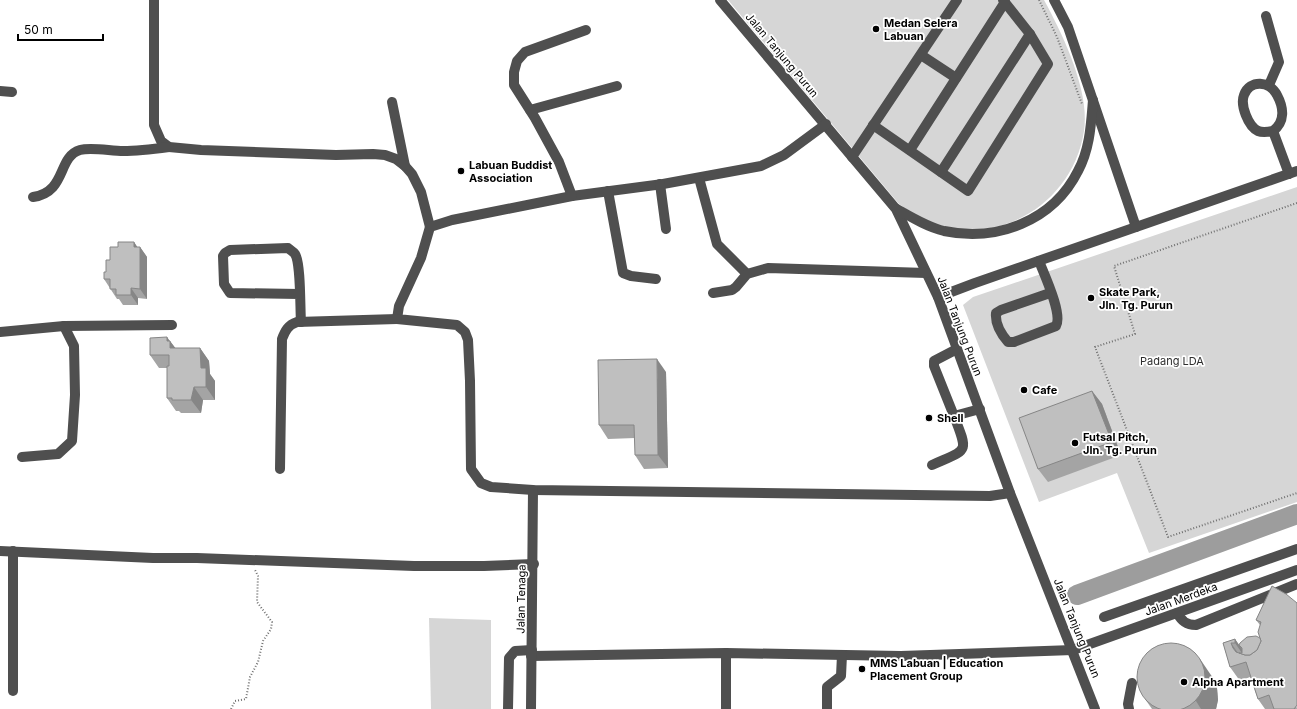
<svg xmlns="http://www.w3.org/2000/svg" width="1297" height="709" font-family="Inter,sans-serif">
	<style>
		.green { fill: #d6d6d6 }
		.lines { fill: none; stroke-linecap: round; stroke-linejoin: round }
		.river { stroke: #9d9d9d; stroke-width: 20 }
		.path { stroke: #717171; stroke-width: 2; stroke-dasharray: 1 2; stroke-linecap: butt }
		.minor { stroke: #4f4f4f; stroke-width: 10 }
		.wall { fill: #a4a4a4 }
		.shaded-wall { fill: #868686 }
		.building { fill: #bfbfbf; stroke: #868686 }
		.poi-dot { fill: #000; stroke: #fff; stroke-width: 1.5 }
		.labels { text-anchor: middle; stroke-width: 3.5; stroke-linejoin: round; paint-order: stroke }
		.poi-label { font-size: 11px; font-weight: bold; fill: #000; stroke: #fff; text-anchor: start }
		.street-label { font-size: 11px; fill: #000; stroke: #fff }
		.park-label { font-size: 11px; fill: #2d2d2d; stroke: #fff }
	</style>
	<rect width="100%" height="100%" fill="#fff"/>
	<!-- green -->
	<g class="green">
		<path d="M 728,0 L 1044,0 C 1063,35 1090,91 1084,131 C 1074,197 1010,242 945,227 C 928,223 913,214 899,204 Z"/>
		<polygon points="1297,187 1297,502 1149,553 1117,473 1039,502 963,305 973,297"/>
		<polygon points="429,618 491,620 491,709 431,709"/>
	</g>
	<g class="lines">
		<!-- river -->
		<polyline class="river" points="1077,595 1297,514"/>
		<!-- path -->
		<g class="path">
			<polyline points="1039,0 1057,37 1082,104"/>
			<polyline points="1297,203 1114,266 1135,334 1095,347 1168,537 1297,493"/>
			<polyline points="231,709 235,701 246,699 250,677 258,662 263,641 271,629 272,622 257,602 258,576 255,570"/>
		</g>
		<!-- minor -->
		<g class="minor">
			<polyline points="154,0 154,125 161,141 169,147 201,150 336,155 373,154 385,155 396,159 405,166 412,174 421,192 430,227"/>
			<polyline points="720,0 896,209 938,297 1010,493 1095,709"/>
			<polyline points="1054,0 1068,27 1136,227"/>
			<polyline points="1266,16 1279,62 1269,85"/>
			<polyline points="921,55 956,78"/>
			<polyline points="0,91 12,92"/>
			<polyline points="392,102 405,166"/>
			<polyline points="530,110 617,86"/>
			<polyline points="826,124 784,155 761,166 663,184 572,196 452,220 430,227 421,258 399,306 397,319 457,325 465,332 468,340 470,381 471,469 481,483 491,487 533,490 990,496 1010,493"/>
			<polyline points="873,125 968,191 1048,64 1030,34 1003,0"/>
			<path d="M 1273,131 C 1268,132 1263,133 1258,131 C 1248,126 1240,105 1244,95 C 1250,79 1270,81 1277,95 C 1284,108 1285,122 1273,131 L 1289,174"/>
			<polyline points="910,150 1005,2"/>
			<polyline points="852,157 957,0"/>
			<polyline points="941,172 1030,34"/>
			<polyline points="699,178 717,244 747,274"/>
			<polyline points="660,184 666,229"/>
			<polyline points="608,191 623,273 631,276 656,279"/>
			<polyline points="572,196 559,162 535,118 514,85 514,72 517,61 525,52 586,30"/>
			<path d="M 33,197 C 67,192 57,157 80,150 C 91,147 111,151 123,151 C 138,151 154,149 169,147"/>
			<path d="M 897,209 C 911,217 927,227 944,231 C 997,242 1053,221 1078,171 C 1090,149 1091,124 1093,100"/>
			<path d="M 1039,261 C 1044,274 1063,314 1056,326 L 1014,342 L 1008,342 C 1001,334 995,323 996,313 L 1001,310 L 1050,293"/>
			<polyline points="713,293 732,290 736,287 747,274 768,268 926,273"/>
			<path d="M 299,294 L 230,293 L 224,284 L 223,256 L 225,253 L 230,250 L 288,248 C 290,250 293,251 295,254 C 301,263 300,309 301,322"/>
			<polyline points="938,297 975,283 1297,171"/>
			<polyline points="0,332 64,326 172,325"/>
			<polyline points="957,349 934,361 934,366 954,416 980,409"/>
			<polyline points="22,457 58,454 72,441 75,395 74,346 64,326"/>
			<path d="M 932,465 C 968,449 969,454 954,416"/>
			<path d="M 280,469 L 282,339 C 285,331 288,325 297,322 L 397,319"/>
			<polyline points="0,551 153,558 197,558 414,566 484,566 534,564"/>
			<polyline points="13,551 13,691"/>
			<path d="M 1177,613 C 1182,621 1186,625 1196,625 L 1297,584"/>
			<polyline points="1104,617 1297,549"/>
			<polyline points="726,653 726,709"/>
			<polyline points="531,656 726,653 901,656 1073,650 1297,570"/>
			<polyline points="508,709 509,658 515,651 532,650"/>
			<polyline points="531,709 533,490"/>
			<polyline points="827,709 827,687 841,676 842,655"/>
			<polyline points="1129,709 1128,704 1132,683"/>
		</g>
	</g>
	<!-- wall -->
	<g class="wall">
		<polygon points="134,242 137,247 140,247 147,257 147,299 138,298 138,305 123,305 119,299 117,299 104,279 118,247"/>
		<polygon points="167,337 175,348 200,348 209,361 210,374 215,381 215,400 203,400 201,413 181,413 179,411 176,411 167,398 167,368 159,368 150,355"/>
		<polygon points="666,372 668,468 644,469 635,455 635,438 608,439 599,425"/>
		<polygon points="1092,391 1102,404 1121,455 1048,482 1038,469"/>
		<polygon points="1272,586 1297,709 1265,709 1258,699 1250,677 1240,681 1230,667 1223,643 1235,639 1239,645 1260,638 1260,625 1256,620"/>
		<polygon points="1213,678 1217,688 1218,700 1216,709 1152,709 1145,699"/>
	</g>
	<!-- shaded-wall -->
	<g class="shaded-wall">
		<polygon points="134,242 140,251 140,247 147,257 147,299 140,289 134,247"/>
		<polygon points="131,288 138,298 138,305 131,295"/>
		<polygon points="167,337 170,342 170,341 180,354 170,348 167,341"/>
		<polygon points="200,348 209,361 210,374 215,381 215,400 206,387 201,368"/>
		<polygon points="657,359 666,372 668,468 658,455"/>
		<polygon points="194,387 203,400 201,413 191,400"/>
		<polygon points="1092,391 1102,404 1121,455 1112,442"/>
		<polygon points="1235,639 1244,652 1244,656 1235,643"/>
		<polygon points="1231,643 1240,656 1242,661 1233,648"/>
		<polygon points="1200,659 1213,678 1217,688 1218,700 1216,709 1201,709 1196,701"/>
	</g>
	<!-- building -->
	<g class="building">
		<polygon points="118,242 134,242 134,247 140,247 140,289 131,288 131,295 116,295 116,289 110,289 110,279 104,279 104,272 106,272 106,260 110,260 110,247 118,247"/>
		<polygon points="167,337 167,341 170,341 170,348 200,348 201,368 206,368 206,387 194,387 191,400 172,400 172,398 167,398 167,366 169,366 169,355 150,355 150,338"/>
		<polygon points="657,359 658,455 635,455 634,425 599,425 598,360"/>
		<polygon points="1092,391 1112,442 1038,469 1019,418"/>
		<polygon points="1272,586 1286,594 1297,603 1297,705 1294,709 1274,709 1269,695 1258,699 1246,662 1230,667 1223,643 1235,639 1235,643 1231,643 1233,648 1236,652 1245,655 1250,655 1257,650 1261,641 1258,632 1261,622 1256,620"/>
		<polygon points="1256,636 1260,638 1261,641 1257,650 1250,655 1245,655 1239,653 1242,653 1242,648 1239,645 1240,643 1247,637"/>
		<circle cx="1171" cy="677" r="34"/>
	</g>
	<!-- markers -->
	<g class="poi-dot">
		<circle cx="876" cy="29" r="4"/>
		<circle cx="461" cy="171" r="4"/>
		<circle cx="1091" cy="298" r="4"/>
		<circle cx="1024" cy="390" r="4"/>
		<circle cx="929" cy="418" r="4"/>
		<circle cx="1075" cy="443" r="4"/>
		<circle cx="862" cy="669" r="4"/>
		<circle cx="1184" cy="682" r="4"/>
	</g>
	<g class="labels">
		<!-- poi labels -->
		<g class="poi-label">
			<text x="884" y="27">Medan Selera<tspan x="884" dy="13">Labuan</tspan></text>
			<text x="469" y="169">Labuan Buddist<tspan x="469" dy="13">Association</tspan></text>
			<text x="1099" y="296">Skate Park,<tspan x="1099" dy="13">Jln. Tg. Purun</tspan></text>
			<text x="1032" y="394">Cafe</text>
			<text x="937" y="422">Shell</text>
			<text x="1083" y="441">Futsal Pitch,<tspan x="1083" dy="13">Jln. Tg. Purun</tspan></text>
			<text x="870" y="667">MMS Labuan | Education<tspan x="870" dy="13">Placement Group</tspan></text>
			<text x="1192" y="686">Alpha Apartment</text>
		</g>
		<!-- street labels -->
		<g class="street-label">
			<text transform="translate(782 55) rotate(50)" y="4">Jalan Tanjung Purun</text>
			<text transform="translate(960 326) rotate(69)" y="4">Jalan Tanjung Purun</text>
			<text transform="translate(521 599) rotate(-89)" y="4">Jalan Tenaga</text>
			<text transform="translate(1181 599) rotate(-20)" y="4">Jalan Merdeka</text>
			<text transform="translate(1077 628) rotate(68)" y="4">Jalan Tanjung Purun</text>
		</g>
		<!-- park labels -->
		<g class="park-label">
			<text x="1172" y="365">Padang LDA</text>
		</g>
	</g>
	<!-- scale -->
	<path d="M18 34v6h85v-6" fill="none" stroke="#000000" stroke-width="2"/>
	<text x="24" y="34" font-size="12" fill="#000000" stroke="#ffffff" stroke-width="3" paint-order="stroke">50 m</text>
</svg>
